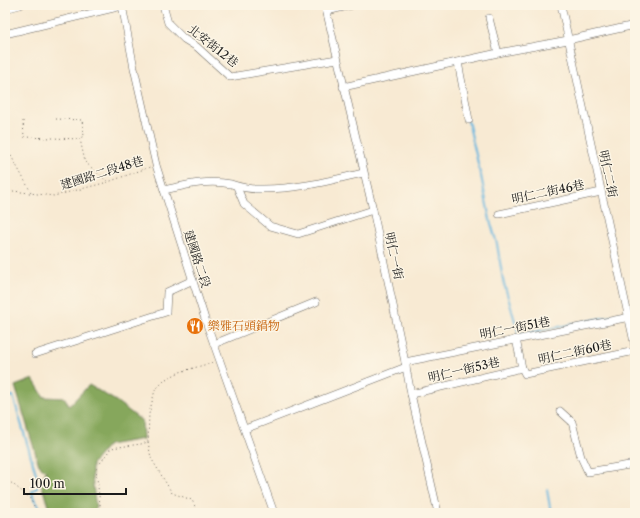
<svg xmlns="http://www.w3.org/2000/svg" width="640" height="518" font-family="'Libre Caslon Text','Noto Serif TC',serif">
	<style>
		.forest { fill: #86a75c; stroke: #51623c }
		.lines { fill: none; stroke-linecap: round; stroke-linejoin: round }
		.stream { stroke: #63b6df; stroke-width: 2 }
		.minor-casing { stroke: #69645c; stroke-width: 8 }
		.path { stroke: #69645c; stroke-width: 1; stroke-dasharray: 1 3; stroke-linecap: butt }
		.minor { stroke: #fff; stroke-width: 7 }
		.labels { text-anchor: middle; stroke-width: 3; stroke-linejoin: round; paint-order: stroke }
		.street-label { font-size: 12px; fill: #1c1c1c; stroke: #fcf5e5 }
		.food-label { font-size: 12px; fill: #c56008; stroke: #fcf5e5; text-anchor: start }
	</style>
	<rect width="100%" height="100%" fill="#fcf5e5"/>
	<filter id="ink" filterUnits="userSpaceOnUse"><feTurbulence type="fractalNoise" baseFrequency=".025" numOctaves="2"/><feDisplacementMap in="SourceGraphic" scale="8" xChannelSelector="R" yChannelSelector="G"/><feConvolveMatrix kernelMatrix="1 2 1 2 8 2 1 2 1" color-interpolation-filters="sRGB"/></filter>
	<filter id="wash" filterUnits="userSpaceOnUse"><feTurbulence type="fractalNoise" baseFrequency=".012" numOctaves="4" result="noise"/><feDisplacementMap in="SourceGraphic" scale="16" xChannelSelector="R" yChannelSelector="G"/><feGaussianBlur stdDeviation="0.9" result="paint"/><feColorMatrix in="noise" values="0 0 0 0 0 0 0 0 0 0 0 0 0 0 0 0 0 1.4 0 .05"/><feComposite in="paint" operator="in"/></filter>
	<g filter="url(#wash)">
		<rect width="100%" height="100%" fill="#f8ead3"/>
		<!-- forest -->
		<polygon class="forest" points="33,379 44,397 65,398 69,406 89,385 116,401 142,421 143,439 108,445 92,464 92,476 96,509 92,513 50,513 41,483 46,471 39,465 15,386"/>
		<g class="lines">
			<!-- stream -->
			<g class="stream">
				<polyline points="634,28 635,33"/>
				<polyline points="468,121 481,176 490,220 497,244 503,280 519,335 627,313"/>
				<polyline points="5,397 13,396 37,477 37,487 32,492 34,499 44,513"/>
				<polyline points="547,490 551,513"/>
			</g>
		</g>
	</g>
	<g filter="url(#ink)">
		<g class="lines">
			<!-- minor casing -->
			<g class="minor-casing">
				<g id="minor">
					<polyline points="122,5 134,68 156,165 205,319 274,513"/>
					<polyline points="163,5 168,23 184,39 197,47 230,77 337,59"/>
					<polyline points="325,5 373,210 405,362 411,394 438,513"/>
					<polyline points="561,5 635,347"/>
					<polyline points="5,9 20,5"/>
					<polyline points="327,11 352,5"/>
					<polyline points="489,18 498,53"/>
					<polyline points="5,34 122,6"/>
					<polyline points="458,62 469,120"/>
					<polyline points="343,87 498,53 568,40 635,25"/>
					<polyline points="237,187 244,204 270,226 298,234 373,210"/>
					<path d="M 164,190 C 186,185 208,179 231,184 C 240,187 247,189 257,189 C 294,190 329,181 363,173"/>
					<polyline points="499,214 601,192"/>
					<polyline points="516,339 522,368 525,374 635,351"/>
					<polyline points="214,344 316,302"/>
					<polyline points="35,354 166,312 167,292 193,280"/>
					<polyline points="405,362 635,316"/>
					<polyline points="411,394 522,368"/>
					<polyline points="560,411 572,422 581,457 588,472 635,464"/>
					<polyline points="245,429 406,367"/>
				</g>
			</g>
			<!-- path -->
			<g class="path">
				<polyline points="56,119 82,120 84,136 80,138"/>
				<polyline points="23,121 24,137 80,139 85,162 108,182"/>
				<polyline points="5,157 10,154 32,194"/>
				<polyline points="5,190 54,196 108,182 150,167"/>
				<polyline points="148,442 151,458 172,493 192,500 198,513"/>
				<polyline points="5,478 29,497 38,513"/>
				<polyline points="101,513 96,469 111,448 141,444 148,442 149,414 155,390 166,379 180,372 214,362"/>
			</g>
			<!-- minor -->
			<use href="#minor" class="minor"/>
		</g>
	</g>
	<!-- icons -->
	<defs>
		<g id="restaurant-disc" transform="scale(0.9)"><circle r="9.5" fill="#e8710a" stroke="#fcf5e5"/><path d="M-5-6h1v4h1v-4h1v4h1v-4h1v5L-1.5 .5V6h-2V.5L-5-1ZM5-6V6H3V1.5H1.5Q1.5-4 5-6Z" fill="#fff"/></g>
	</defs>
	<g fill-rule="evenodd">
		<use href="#restaurant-disc" x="195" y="326"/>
	</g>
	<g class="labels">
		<!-- street labels -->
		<g class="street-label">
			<text transform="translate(213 46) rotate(38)" y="4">北安街12巷</text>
			<text transform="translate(102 173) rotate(-17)" y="4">建國路二段48巷</text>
			<text transform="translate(608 174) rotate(78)" y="4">明仁二街</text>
			<text transform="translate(548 192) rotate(-12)" y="4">明仁二街46巷</text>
			<text transform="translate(394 256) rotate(78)" y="4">明仁一街</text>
			<text transform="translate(197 259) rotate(72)" y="4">建國路二段</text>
			<text transform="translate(515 328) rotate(-11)" y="4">明仁一街51巷</text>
			<text transform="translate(575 352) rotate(-12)" y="4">明仁二街60巷</text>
			<text transform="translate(464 370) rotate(-13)" y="4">明仁一街53巷</text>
		</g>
		<!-- food labels -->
		<g class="food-label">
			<text x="208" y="330">樂雅石頭鍋物</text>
		</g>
	</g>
	<!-- margin -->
	<rect width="640" height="518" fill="none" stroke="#fcf5e5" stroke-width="20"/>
	<!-- scale -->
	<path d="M24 488v6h102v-6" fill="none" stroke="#1c1c1c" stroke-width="2"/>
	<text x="30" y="488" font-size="12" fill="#1c1c1c" stroke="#fcf5e5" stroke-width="3" paint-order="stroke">100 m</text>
</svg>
